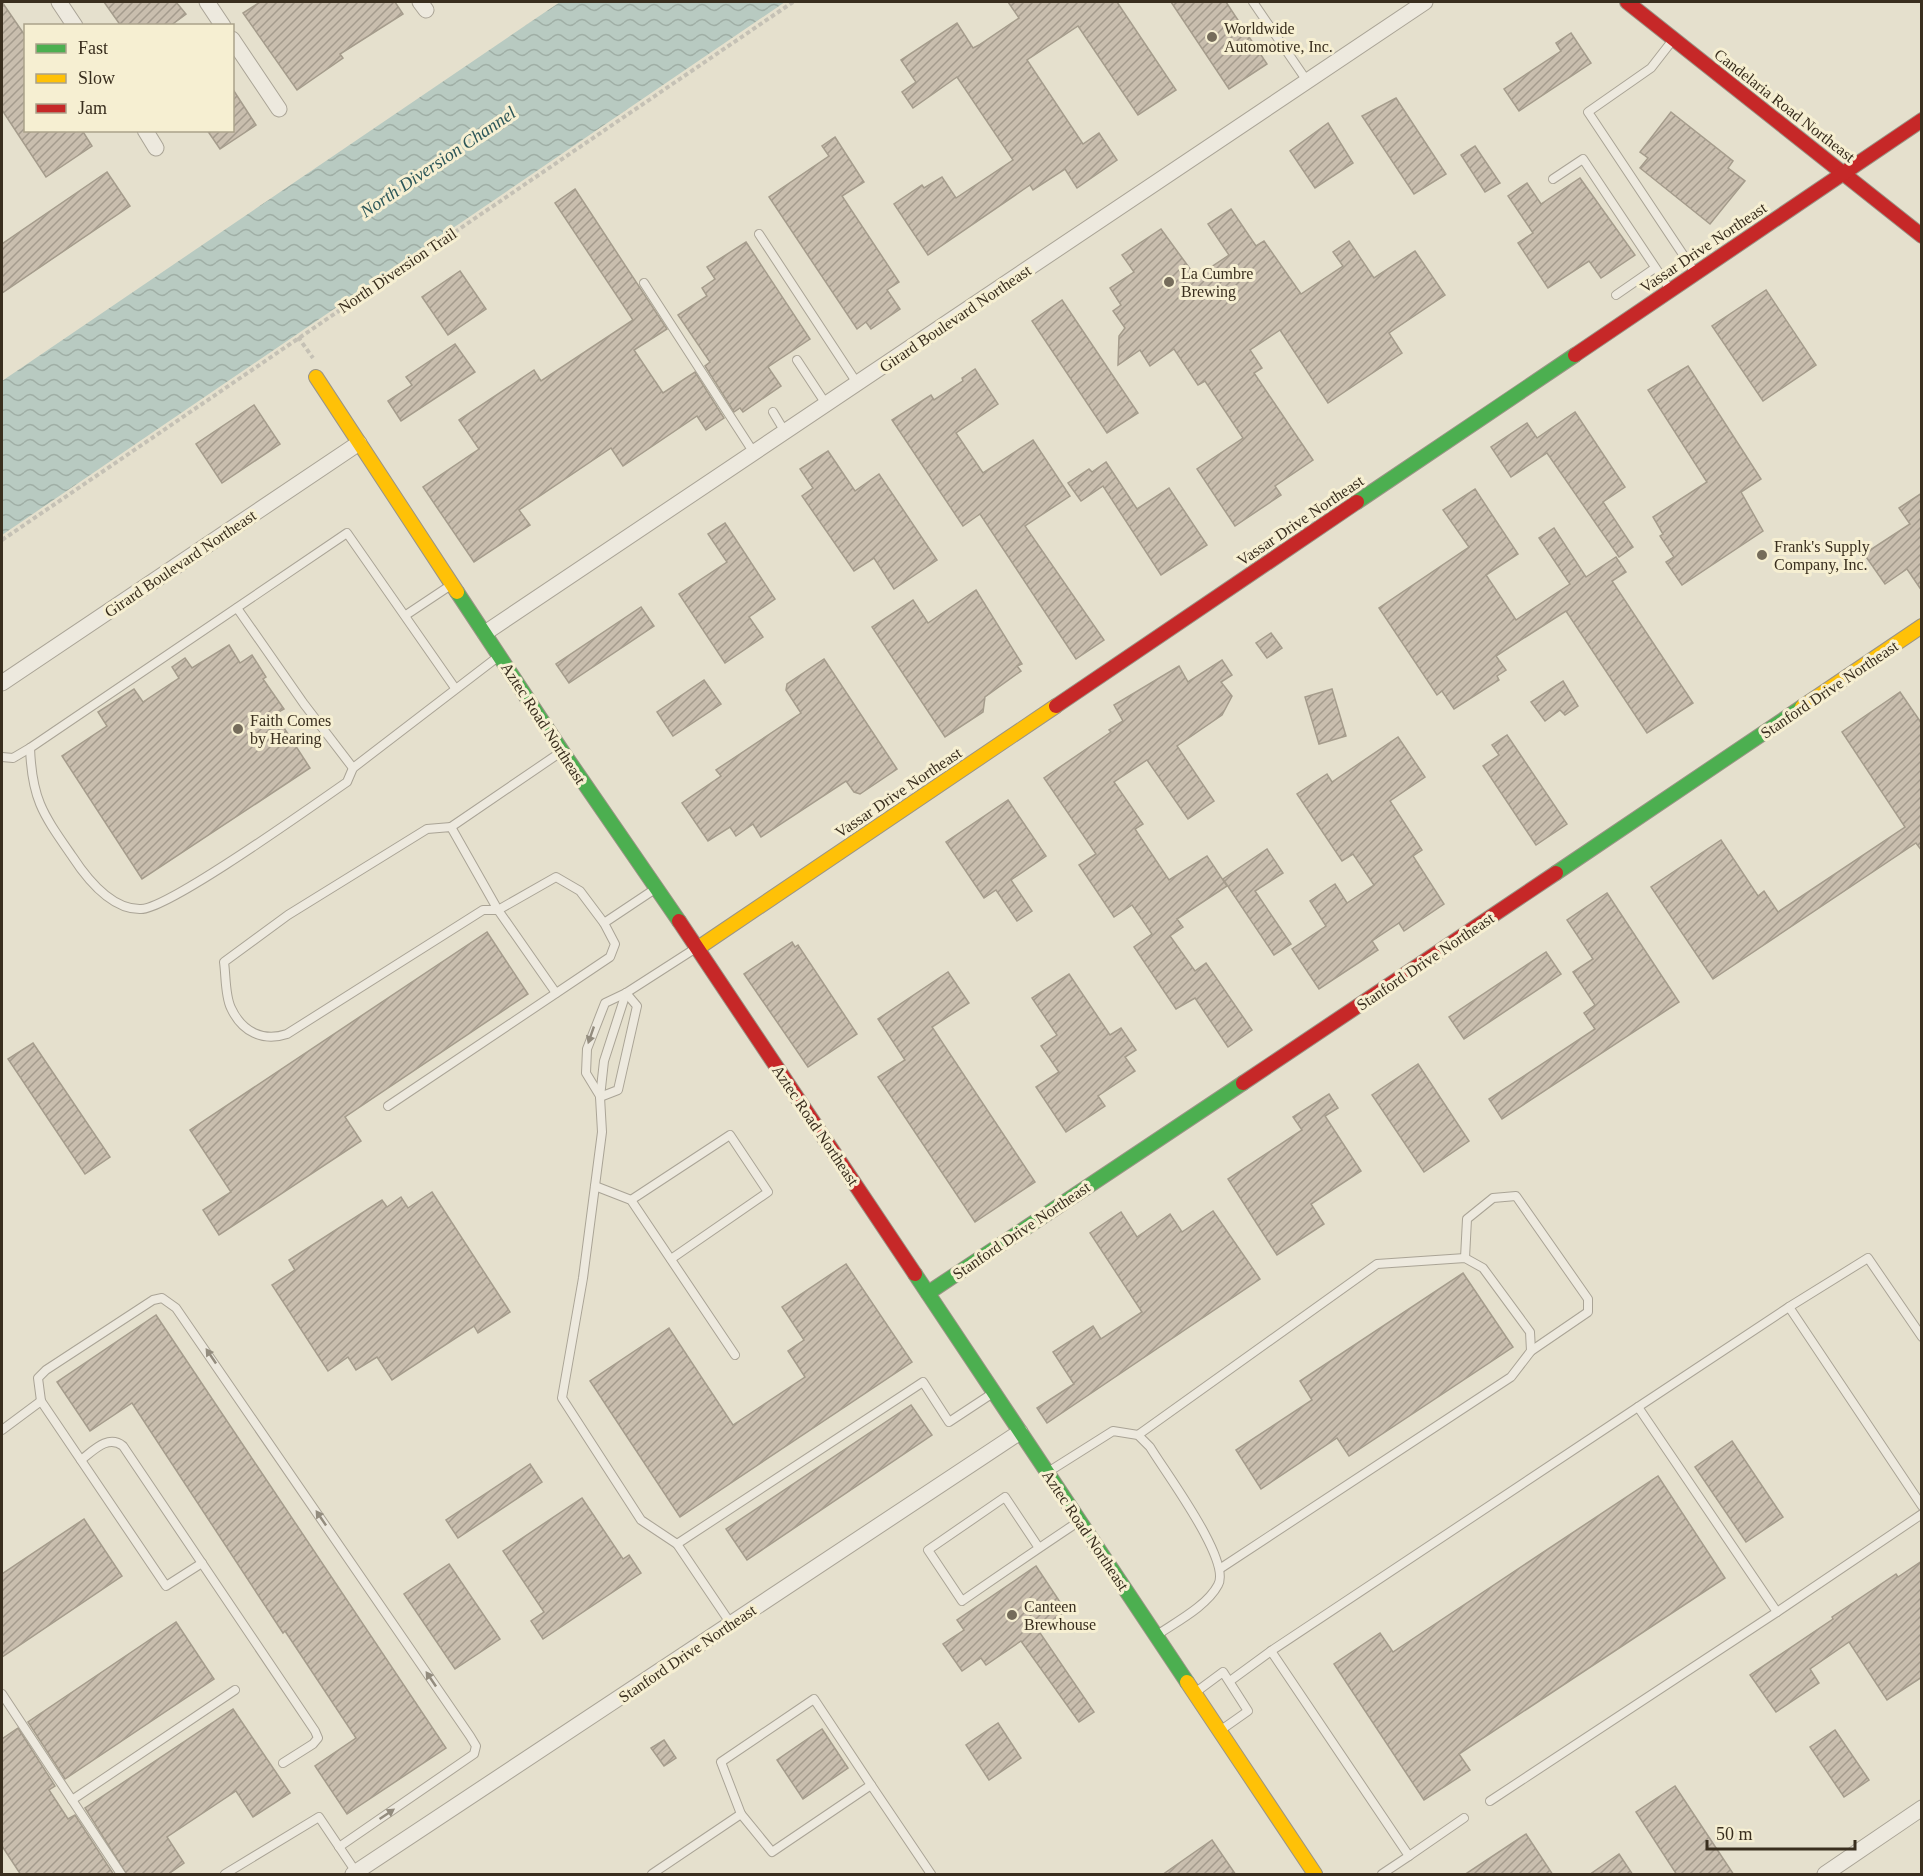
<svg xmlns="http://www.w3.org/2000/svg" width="1923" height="1876" font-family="Georgia,serif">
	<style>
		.water { fill: url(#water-waves) }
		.building { fill: url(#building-hatch); stroke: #a59c8c; stroke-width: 1.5 }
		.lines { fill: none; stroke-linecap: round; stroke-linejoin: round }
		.lane-casing { stroke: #aaa496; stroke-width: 10 }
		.street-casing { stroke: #aaa496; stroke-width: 17 }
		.fast-casing { stroke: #9a9486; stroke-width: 16 }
		.slow-casing { stroke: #9a9486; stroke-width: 16 }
		.jam-casing { stroke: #9a9486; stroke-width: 16 }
		.path { stroke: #c5c1b5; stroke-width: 4; stroke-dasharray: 4.5 3; stroke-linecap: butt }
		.lane { stroke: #ede9de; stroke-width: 8 }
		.street { stroke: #ede9de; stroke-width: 15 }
		.fast { stroke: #4caf50; stroke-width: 14 }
		.slow { stroke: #ffc107; stroke-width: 14 }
		.jam { stroke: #c62828; stroke-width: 14 }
		.oneway { fill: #938c7e }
		.poi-dot { fill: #756c5b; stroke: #f6efd2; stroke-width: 2 }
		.labels { text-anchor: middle; stroke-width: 6; stroke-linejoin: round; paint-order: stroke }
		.poi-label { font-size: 16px; fill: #392e1e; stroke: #f6efd2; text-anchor: start }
		.street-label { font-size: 16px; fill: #392e1e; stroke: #f6efd2 }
		.water-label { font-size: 18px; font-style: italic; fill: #2d5759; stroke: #f6efd2 }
	</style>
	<defs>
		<pattern id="water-waves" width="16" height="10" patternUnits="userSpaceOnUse" patternTransform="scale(1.5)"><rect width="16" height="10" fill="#b8cac1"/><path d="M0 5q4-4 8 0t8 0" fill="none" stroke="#9faea5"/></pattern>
		<pattern id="building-hatch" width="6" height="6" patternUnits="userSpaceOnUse" patternTransform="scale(1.5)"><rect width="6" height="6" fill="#c9beae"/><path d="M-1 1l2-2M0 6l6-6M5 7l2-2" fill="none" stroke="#a49b8d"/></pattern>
	</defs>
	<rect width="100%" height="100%" fill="#e5e0cd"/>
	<!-- water -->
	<polygon class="water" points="560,2 785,2 2,535 2,381"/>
	<!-- building -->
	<g class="building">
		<polygon points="2,2 26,37 26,130 82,130 92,146 46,177 2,110"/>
		<polygon points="104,2 176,2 186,14 170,26 121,26"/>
		<polygon points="260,2 395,2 403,14 340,54 343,58 297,90 243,13"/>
		<polygon points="1008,2 1117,2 1176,90 1138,115 1078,26 1027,60 1083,144 1099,133 1117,160 1077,188 1065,169 1033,190 1030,185 928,255 894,204 922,185 924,188 942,177 956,198 1013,160 957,77 913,108 902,92 916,82 901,60 957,23 973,48 979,45 1019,18"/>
		<polygon points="1171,2 1226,2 1267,64 1229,89"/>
		<polygon points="1571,33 1591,63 1519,111 1504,89 1561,51 1556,43"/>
		<polygon points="232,88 256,125 220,149 207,130 232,130"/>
		<polygon points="1396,98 1446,174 1414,194 1362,116"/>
		<polygon points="1671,112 1733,161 1728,168 1745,181 1710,224 1640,168 1648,158 1640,152"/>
		<polygon points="1328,123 1353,163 1315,188 1290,151"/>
		<polygon points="835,137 864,182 842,196 899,282 887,290 900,309 871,329 866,322 857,329 769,197 829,156 822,146"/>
		<polygon points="1475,146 1500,183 1485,192 1461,155"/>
		<polygon points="107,172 130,206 2,293 2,244"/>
		<polygon points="1580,178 1635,255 1601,278 1589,261 1548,288 1518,243 1533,233 1508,196 1527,183 1541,204"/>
		<polygon points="575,189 667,329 634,350 663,393 695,372 724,418 706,430 697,416 623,466 611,448 519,510 530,525 474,562 423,487 479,449 459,420 534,370 541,381 633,320 555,203"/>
		<polygon points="1231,209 1256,246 1264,241 1301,294 1343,266 1333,252 1349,241 1374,278 1415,251 1445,295 1389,333 1402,353 1328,403 1280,330 1250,350 1262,368 1254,373 1313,460 1275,486 1281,495 1235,526 1197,469 1243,438 1205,381 1198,385 1174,349 1150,366 1140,350 1118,365 1119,336 1125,328 1113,311 1121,305 1110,288 1134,272 1122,255 1161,229 1196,277 1229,255 1208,224"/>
		<polygon points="746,242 810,339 768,367 781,386 743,412 740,408 734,412 705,366 710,362 678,315 707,296 702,288 715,279 707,267"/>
		<polygon points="460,271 486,309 448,335 422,297"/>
		<polygon points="1766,290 1816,365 1763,401 1712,326"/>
		<polygon points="1062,300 1138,413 1107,433 1032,321"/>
		<polygon points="455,344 475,372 401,421 388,401 412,385 406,377"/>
		<polygon points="1688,366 1761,479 1741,492 1763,531 1682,585 1666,562 1674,557 1660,536 1663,534 1653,517 1707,482 1648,390"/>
		<polygon points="975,369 998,404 956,433 983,473 1033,440 1070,496 1025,526 1104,640 1076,659 980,514 963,526 892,420 931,395 934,400 963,381 962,378"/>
		<polygon points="254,405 280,444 222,483 196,444"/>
		<polygon points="1575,412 1625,487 1603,502 1633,547 1619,557 1547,453 1511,477 1491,447 1527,423 1537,438"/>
		<polygon points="828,451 855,491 879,474 937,560 894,589 874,558 854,571 802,496 813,488 800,469"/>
		<polygon points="1106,462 1137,509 1169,488 1207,545 1161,575 1103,486 1081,501 1068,483 1089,469 1092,472"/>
		<polygon points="1475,489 1518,554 1486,575 1516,620 1570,584 1539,538 1554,528 1586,577 1616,557 1626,572 1612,581 1693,703 1647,733 1566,611 1496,656 1506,670 1497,676 1499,680 1454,709 1442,691 1437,695 1379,608 1469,547 1443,510"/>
		<polygon points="1922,493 1922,591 1907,569 1885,584 1864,554 1910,524 1899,508"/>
		<polygon points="725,523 775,599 749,617 763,637 725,663 679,594 727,562 708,534"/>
		<polygon points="976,590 1022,664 1017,666 1021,671 985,697 983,712 945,737 872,627 913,600 928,623"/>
		<polygon points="641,607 654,626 569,683 556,664"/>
		<polygon points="1271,633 1282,648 1267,658 1256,643"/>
		<polygon points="229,645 240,663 252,655 266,677 263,679 284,709 275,714 310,768 142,879 62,756 107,726 98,712 134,689 143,702 179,678 172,667 185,658 192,668"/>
		<polygon points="824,659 897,769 860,794 854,792 846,781 761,837 753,824 736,836 730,827 708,841 682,803 721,776 716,770 801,713 786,690 787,684"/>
		<polygon points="1222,660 1232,675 1221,682 1232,696 1222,715 1177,746 1214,801 1188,819 1147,760 1114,782 1143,824 1135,829 1169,880 1207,856 1227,886 1177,919 1183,927 1170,936 1195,971 1206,963 1252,1030 1228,1047 1195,998 1176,1009 1134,947 1152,934 1132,905 1114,917 1079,865 1096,854 1044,778 1111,732 1109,730 1123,721 1114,705 1179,666 1188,682"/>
		<polygon points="704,680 721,704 673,736 657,712"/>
		<polygon points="1563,681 1578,706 1565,715 1560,710 1545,721 1531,702"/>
		<polygon points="1332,689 1346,736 1319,744 1305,697"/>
		<polygon points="1900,692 1922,724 1922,851 1916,843 1713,979 1651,887 1721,840 1758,896 1764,891 1778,912 1905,827 1842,732"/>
		<polygon points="1507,735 1567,824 1536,845 1483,766 1499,755 1492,745"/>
		<polygon points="1398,737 1425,777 1390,801 1422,850 1413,856 1444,904 1404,931 1399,923 1372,941 1378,950 1319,989 1292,949 1326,926 1310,901 1335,884 1347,903 1374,885 1353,854 1342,861 1297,794 1327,774 1332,782"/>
		<polygon points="1008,800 1046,856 1011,880 1032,911 1017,921 996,890 984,898 946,842"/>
		<polygon points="1267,849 1283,873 1255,891 1291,944 1274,955 1223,879"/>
		<polygon points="1607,893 1679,1002 1502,1119 1489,1099 1595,1029 1584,1013 1595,1005 1573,972 1593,959 1567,920"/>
		<polygon points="487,932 528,994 345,1117 361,1141 219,1235 203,1210 231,1192 190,1130"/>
		<polygon points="792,942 795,947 798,945 857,1034 808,1067 744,974"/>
		<polygon points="1546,952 1561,974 1464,1039 1449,1017"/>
		<polygon points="948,972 969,1003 932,1027 1035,1182 975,1222 878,1077 905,1060 878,1019"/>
		<polygon points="1069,974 1110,1035 1121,1028 1136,1050 1125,1057 1135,1071 1098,1096 1105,1106 1066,1132 1036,1087 1059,1072 1041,1046 1057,1035 1032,998"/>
		<polygon points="33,1043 110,1157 85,1174 8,1059"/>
		<polygon points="1418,1064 1469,1141 1424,1172 1372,1095"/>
		<polygon points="1329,1094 1338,1108 1325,1116 1361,1171 1311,1204 1324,1224 1277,1255 1228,1179 1302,1130 1293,1117"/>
		<polygon points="432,1192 510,1312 478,1333 474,1326 392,1380 377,1357 356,1370 348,1357 328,1371 272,1285 295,1270 289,1260 382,1200 387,1207 401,1197 408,1208"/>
		<polygon points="1213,1211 1260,1279 1047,1423 1037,1408 1074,1384 1053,1352 1093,1326 1101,1339 1142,1312 1090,1233 1121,1212 1137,1237 1170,1214 1182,1232"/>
		<polygon points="846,1264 912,1362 680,1517 590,1381 669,1328 733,1425 805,1377 788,1351 804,1340 782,1307"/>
		<polygon points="1463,1273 1513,1347 1349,1456 1337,1438 1261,1489 1236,1450 1312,1400 1300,1381"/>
		<polygon points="156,1315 446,1748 347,1814 315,1766 356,1738 285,1631 283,1633 132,1403 90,1431 57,1382"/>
		<polygon points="911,1405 932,1435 747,1560 726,1529"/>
		<polygon points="1732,1441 1783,1517 1746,1542 1695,1467"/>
		<polygon points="530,1464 542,1482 458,1538 446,1520"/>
		<polygon points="1658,1476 1725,1578 1459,1754 1470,1770 1424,1800 1334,1664 1380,1633 1393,1652"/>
		<polygon points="582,1498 623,1559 629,1555 641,1573 543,1639 531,1621 544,1612 503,1551"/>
		<polygon points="84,1519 122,1576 2,1657 2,1574"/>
		<polygon points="1922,1561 1922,1677 1887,1700 1849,1642 1810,1669 1819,1683 1776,1712 1750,1675 1833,1619 1832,1617 1896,1574 1898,1577"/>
		<polygon points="449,1564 500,1639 455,1669 404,1594"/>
		<polygon points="1036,1566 1066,1611 1038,1630 1094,1712 1079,1722 1021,1641 986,1665 981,1658 962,1671 943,1644 964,1630 957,1620"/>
		<polygon points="176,1622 214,1679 65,1779 28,1722"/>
		<polygon points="233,1709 290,1793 253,1817 236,1791 167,1837 184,1863 167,1875 127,1875 85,1808"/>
		<polygon points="998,1723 1021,1758 989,1780 966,1745"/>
		<polygon points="18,1728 55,1786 49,1790 68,1819 75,1815 114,1875 21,1875 2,1846 2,1739"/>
		<polygon points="822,1729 848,1768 803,1799 777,1760"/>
		<polygon points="1835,1730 1869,1780 1844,1797 1810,1747"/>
		<polygon points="664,1740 676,1758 664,1766 651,1748"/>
		<polygon points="1675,1786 1734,1875 1677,1875 1636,1812"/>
		<polygon points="1526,1834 1553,1875 1464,1875"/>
		<polygon points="1212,1840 1236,1875 1162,1875"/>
		<polygon points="1619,1854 1633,1875 1589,1875"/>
	</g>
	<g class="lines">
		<!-- lane casing -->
		<g class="lane-casing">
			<g id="lane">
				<polyline points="1253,2 1307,81"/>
				<polyline points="1672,41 1651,68 1588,112 1694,271"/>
				<polyline points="1553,179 1583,159 1669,288"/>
				<polyline points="759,234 857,383"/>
				<polyline points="644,283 754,453"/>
				<polyline points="1616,295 1655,268"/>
				<polyline points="797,360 826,404"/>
				<polyline points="773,412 785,432"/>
				<polyline points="237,608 304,704 353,768"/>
				<polyline points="406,615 451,585"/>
				<path d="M 455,688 L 347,533 L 30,748 C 32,800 43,814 72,856 C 87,879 111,910 141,909 C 169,909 315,804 347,782 L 353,768 L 499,656"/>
				<polyline points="2,757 13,758 30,748"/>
				<path d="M 451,827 L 498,910 L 483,910 L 287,1034 C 263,1042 242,1032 231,1008 C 225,996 226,976 224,962 L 288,915 L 427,829 Z"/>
				<polyline points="451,827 561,752"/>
				<polyline points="556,993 498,910 556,877 580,891 604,923"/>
				<polyline points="626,993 604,1061 600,1097 602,1132 583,1278 562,1398 641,1520 677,1544"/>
				<polyline points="600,1096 586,1073 587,1049 605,1003 626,993 696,948"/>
				<polyline points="600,1097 618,1090 637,1006 626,993"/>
				<polyline points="388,1106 610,957 615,944 604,923 655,889"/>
				<polyline points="595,1186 631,1200 735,1355"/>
				<polyline points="631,1200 730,1135 768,1192 671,1259"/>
				<polyline points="1465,1258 1467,1219 1493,1198 1516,1196 1588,1299 1588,1312 1531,1351"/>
				<polyline points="1789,1307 1868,1258 1922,1337"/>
				<polyline points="41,1401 38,1378 46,1370 153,1300 162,1298 176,1308 470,1736 476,1746 474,1754 339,1847"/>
				<polyline points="1638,1407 1789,1307 1922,1506"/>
				<polyline points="2,1430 41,1401 166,1586 202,1563"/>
				<polyline points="1138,1435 1377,1264 1465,1258 1483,1268 1530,1332 1531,1351 1511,1377 1221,1568"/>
				<path d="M 81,1460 C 93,1451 108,1434 123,1446 L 315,1731 L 318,1738 L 313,1744 L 283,1763"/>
				<path d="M 1048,1472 L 1113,1431 L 1138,1435 L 1150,1447 C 1165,1472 1232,1561 1218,1585 C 1207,1606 1176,1622 1157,1635"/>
				<path d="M 1039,1548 L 1005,1497 L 928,1550 L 962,1601 C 1001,1574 1039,1548 1078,1522"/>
				<polyline points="1777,1612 1922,1514"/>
				<polyline points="731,1624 677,1544 923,1382 949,1422 993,1393"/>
				<polyline points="1271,1651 1638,1407 1777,1612 1490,1801"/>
				<polyline points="1230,1681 1271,1651 1409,1856 1382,1874"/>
				<polyline points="1196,1692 1223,1672 1248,1711 1221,1730"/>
				<polyline points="2,1694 121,1874"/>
				<polyline points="72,1800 235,1690"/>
				<polyline points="741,1814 721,1762 814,1699 871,1785"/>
				<polyline points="1409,1856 1464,1818"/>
				<polyline points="225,1874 319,1817 356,1872"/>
				<polyline points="652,1874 741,1814 772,1852 871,1785 931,1874"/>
			</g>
		</g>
		<!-- street casing -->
		<g class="street-casing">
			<g id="street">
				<polyline points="59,2 75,26"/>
				<polyline points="207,2 223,26"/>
				<polyline points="420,2 426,10"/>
				<polyline points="232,39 279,109"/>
				<polyline points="145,130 156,148"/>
				<polyline points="485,633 1425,2"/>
				<polyline points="2,683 359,443"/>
				<polyline points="353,1874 1020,1432"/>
				<polyline points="1825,1874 1922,1808"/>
			</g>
		</g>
		<!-- fast casing -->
		<g class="fast-casing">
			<g id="fast">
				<polyline points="1357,502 1575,355"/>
				<polyline points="457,592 562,751 679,921"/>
				<polyline points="1556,873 1802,707"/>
				<polyline points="915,1274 1187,1682"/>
				<polyline points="928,1293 1243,1083"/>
			</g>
		</g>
		<!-- slow casing -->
		<g class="slow-casing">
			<g id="slow">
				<polyline points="316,377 457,592"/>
				<polyline points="1802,707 1922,626"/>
				<polyline points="698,948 1056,706"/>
				<polyline points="1187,1682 1315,1874"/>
			</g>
		</g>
		<!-- jam casing -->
		<g class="jam-casing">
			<g id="jam">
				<polyline points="1627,2 1922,236"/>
				<polyline points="1575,355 1922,120"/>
				<polyline points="1056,706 1357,502"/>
				<polyline points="679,921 915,1274"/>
				<polyline points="1243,1083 1556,873"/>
			</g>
		</g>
		<!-- path -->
		<g class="path">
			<polyline points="298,337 313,358"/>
			<polyline points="2,540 793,2"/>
		</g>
		<!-- lane -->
		<use href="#lane" class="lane"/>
		<!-- street -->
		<use href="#street" class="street"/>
		<!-- fast -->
		<use href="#fast" class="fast"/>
		<!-- slow -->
		<use href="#slow" class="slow"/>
		<!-- jam -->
		<use href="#jam" class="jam"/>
	</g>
	<!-- one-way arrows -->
	<defs><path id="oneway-solid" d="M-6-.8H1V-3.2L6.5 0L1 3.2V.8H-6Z" transform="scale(1.5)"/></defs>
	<g class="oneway">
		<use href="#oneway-solid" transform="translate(591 1035) rotate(109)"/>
		<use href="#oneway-solid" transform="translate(211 1356) rotate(-124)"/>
		<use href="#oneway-solid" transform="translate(321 1518) rotate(-124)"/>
		<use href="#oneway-solid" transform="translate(431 1679) rotate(-124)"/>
		<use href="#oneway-solid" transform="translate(387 1814) rotate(-34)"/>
	</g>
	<!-- markers -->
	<g class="poi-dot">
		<circle cx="1212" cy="37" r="6"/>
		<circle cx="1169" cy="282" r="6"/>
		<circle cx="1762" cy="555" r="6"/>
		<circle cx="238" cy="729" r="6"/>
		<circle cx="1012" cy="1615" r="6"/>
	</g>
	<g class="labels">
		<!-- poi labels -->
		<g class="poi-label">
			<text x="1224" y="34">Worldwide<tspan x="1224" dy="18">Automotive, Inc.</tspan></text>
			<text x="1181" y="279">La Cumbre<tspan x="1181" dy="18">Brewing</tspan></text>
			<text x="1774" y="552">Frank's Supply<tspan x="1774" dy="18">Company, Inc.</tspan></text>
			<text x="250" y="726">Faith Comes<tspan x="250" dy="18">by Hearing</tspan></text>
			<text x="1024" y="1612">Canteen<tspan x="1024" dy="18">Brewhouse</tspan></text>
		</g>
		<!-- street labels -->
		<g class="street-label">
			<text transform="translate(1785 105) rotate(38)" y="6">Candelaria Road Northeast</text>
			<text transform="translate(1703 247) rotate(-34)" y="6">Vassar Drive Northeast</text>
			<text transform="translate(397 270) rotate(-34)" y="6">North Diversion Trail</text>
			<text transform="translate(955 318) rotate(-34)" y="6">Girard Boulevard Northeast</text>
			<text transform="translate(1300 520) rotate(-34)" y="6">Vassar Drive Northeast</text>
			<text transform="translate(180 563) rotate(-34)" y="6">Girard Boulevard Northeast</text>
			<text transform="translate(1829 689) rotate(-34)" y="6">Stanford Drive Northeast</text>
			<text transform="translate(544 723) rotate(57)" y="6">Aztec Road Northeast</text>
			<text transform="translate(898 792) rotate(-34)" y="6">Vassar Drive Northeast</text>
			<text transform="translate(1425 961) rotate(-34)" y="6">Stanford Drive Northeast</text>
			<text transform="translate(816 1125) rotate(56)" y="6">Aztec Road Northeast</text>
			<text transform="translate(1021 1230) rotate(-34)" y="6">Stanford Drive Northeast</text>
			<text transform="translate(1086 1530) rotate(56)" y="6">Aztec Road Northeast</text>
			<text transform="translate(687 1653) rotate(-34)" y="6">Stanford Drive Northeast</text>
		</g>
		<!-- water labels -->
		<g class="water-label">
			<text transform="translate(438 162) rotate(-34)" y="6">North Diversion Channel</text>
		</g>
	</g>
	<!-- border -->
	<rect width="1923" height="1876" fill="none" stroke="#392e1e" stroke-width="6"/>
	<!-- legend -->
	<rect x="24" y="24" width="210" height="108" fill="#f6efd2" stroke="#aaa28a" stroke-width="1.5"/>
	<rect x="36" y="44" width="30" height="9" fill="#4caf50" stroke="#aaa28a" stroke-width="1.5"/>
	<text x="78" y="54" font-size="18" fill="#392e1e">Fast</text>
	<rect x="36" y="74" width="30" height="9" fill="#ffc107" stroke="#aaa28a" stroke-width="1.5"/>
	<text x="78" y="84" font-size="18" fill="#392e1e">Slow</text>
	<rect x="36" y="104" width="30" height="9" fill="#c62828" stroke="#aaa28a" stroke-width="1.5"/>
	<text x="78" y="114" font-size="18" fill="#392e1e">Jam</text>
	<!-- scale -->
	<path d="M1707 1840v9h148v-9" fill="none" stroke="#392e1e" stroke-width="3"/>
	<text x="1716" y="1840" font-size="18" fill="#392e1e" stroke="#f6efd2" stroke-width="4.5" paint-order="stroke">50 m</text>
</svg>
